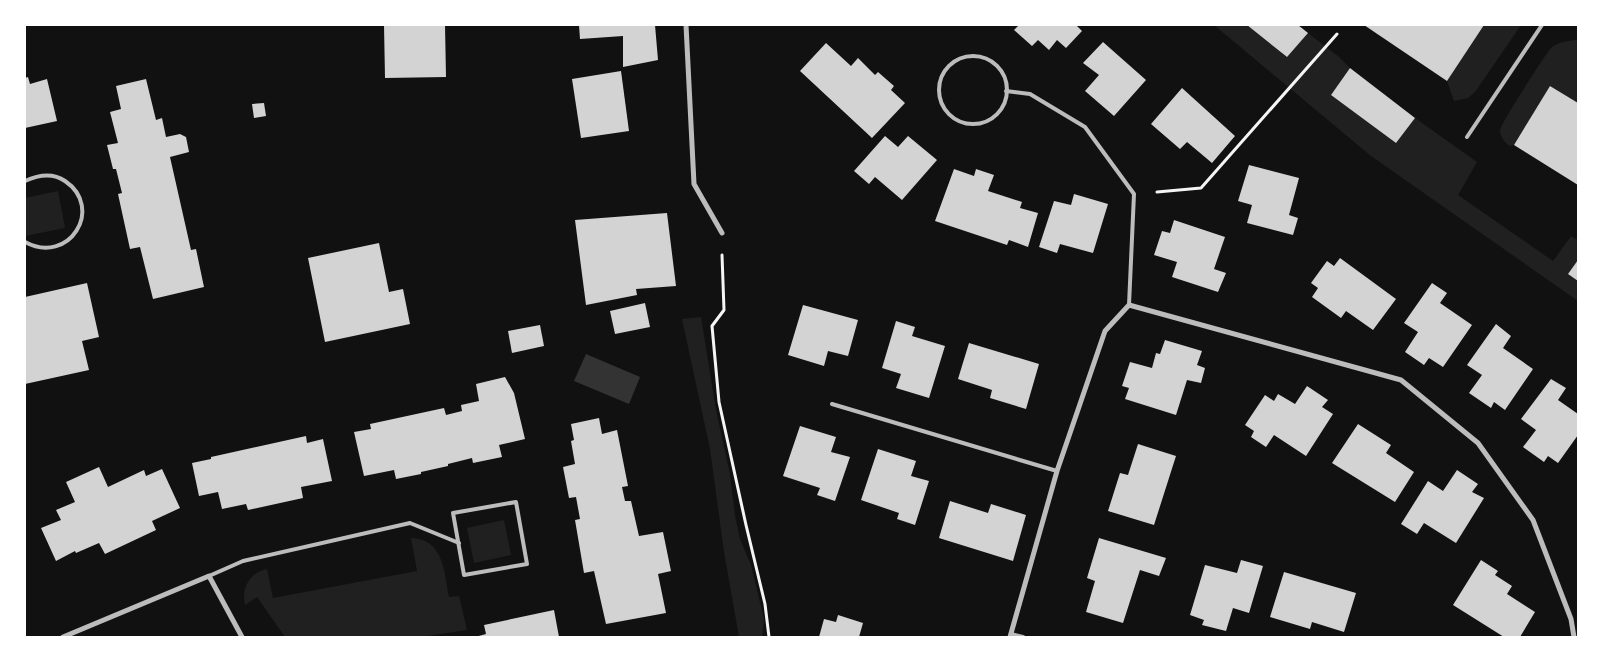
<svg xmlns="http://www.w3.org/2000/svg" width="1603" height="662" font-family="Helvetica,sans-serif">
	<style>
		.green { fill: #202020 }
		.water { fill: #333 }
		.building { fill: #d3d3d3 }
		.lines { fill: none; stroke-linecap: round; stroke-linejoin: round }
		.path { stroke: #f5f5f5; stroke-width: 3 }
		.service { stroke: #bcbcbc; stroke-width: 4 }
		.minor { stroke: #bcbcbc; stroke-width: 5 }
	</style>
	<rect width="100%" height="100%" fill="#111"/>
	<!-- green -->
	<g class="green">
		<polygon points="1214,25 1247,25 1286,57 1308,33 1339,57 1350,68 1331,95 1396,143 1415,118 1477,162 1458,195 1553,261 1571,236 1578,240 1578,260 1568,274 1578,281 1578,301 1371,156"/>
		<polygon points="1484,25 1521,25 1475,92 1468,98 1454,101 1447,81"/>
		<path d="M 1578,40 L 1578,103 L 1550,86 L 1514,145 L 1510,146 C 1505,143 1500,137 1500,130 C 1501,123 1546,53 1552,47 C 1559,42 1570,40 1578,40 Z"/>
		<polygon points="58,191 65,228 25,236 25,198"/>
		<polygon points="701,317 716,410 730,474 735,516 740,539 751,565 764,619 762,637 739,637 724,552 710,449 682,319"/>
		<polygon points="504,520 511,555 474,563 467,528"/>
		<path d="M 411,538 C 444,539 444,572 449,597 L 459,596 L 467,630 L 421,637 L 285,637 L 257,597 L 245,605 C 241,588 250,572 267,569 L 273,598 L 417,571 Z"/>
	</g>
	<!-- water -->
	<polygon class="water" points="586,354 640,377 629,404 574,381"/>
	<!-- building -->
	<g class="building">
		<polygon points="384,25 445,25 446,77 385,78"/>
		<polygon points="579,25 655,25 658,60 623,67 623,36 580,39"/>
		<polygon points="1019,25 1076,25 1082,31 1066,48 1057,40 1049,50 1038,40 1032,46 1014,30"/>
		<polygon points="1247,25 1298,25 1308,33 1287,57"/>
		<polygon points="1364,25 1484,25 1447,81"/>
		<polygon points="1103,42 1146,80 1114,116 1085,91 1099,75 1083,63"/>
		<polygon points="826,43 851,66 858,58 875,75 878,72 894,86 891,90 905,103 872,138 800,71"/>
		<polygon points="1350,68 1415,118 1396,143 1331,95"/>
		<polygon points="621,71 629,131 581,138 572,79"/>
		<polygon points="28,77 30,84 47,79 57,121 25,128 25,78"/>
		<polygon points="146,79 156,120 162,118 166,137 180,134 186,137 189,152 170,157 191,250 196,249 204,287 153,299 140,247 130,249 118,194 122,193 116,169 113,169 107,145 118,143 110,112 121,109 116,86"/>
		<polygon points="1550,86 1578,103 1578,185 1514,145"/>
		<polygon points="1182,88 1235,136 1212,163 1187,142 1180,149 1151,124"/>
		<polygon points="264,103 266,116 254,118 252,104"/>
		<polygon points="885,136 898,147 908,136 937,160 902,200 875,177 869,184 854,171"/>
		<polygon points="1249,165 1299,178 1289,215 1298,218 1293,235 1247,223 1252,205 1238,201"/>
		<polygon points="954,169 974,176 976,169 994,175 988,191 1022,202 1020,208 1038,213 1028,247 1009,240 1007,245 935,221"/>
		<polygon points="1074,194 1108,204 1093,253 1060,244 1057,253 1039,247 1054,201 1071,205"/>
		<polygon points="667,213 676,286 636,289 637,295 586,305 575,220"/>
		<polygon points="1174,220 1225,237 1214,269 1226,273 1218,292 1172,277 1177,262 1154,255 1162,231 1170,233"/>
		<polygon points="379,243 389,292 403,289 410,324 325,342 308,258"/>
		<polygon points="1340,258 1396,299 1373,330 1346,311 1341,318 1312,297 1318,288 1311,283 1327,261 1334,266"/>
		<polygon points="1578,260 1578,281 1568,274"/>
		<polygon points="87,283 99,337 82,341 89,370 25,384 25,297"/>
		<polygon points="1432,283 1447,293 1440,303 1472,325 1443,367 1429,358 1424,365 1405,352 1418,332 1404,323"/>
		<polygon points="645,303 650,327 615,334 610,311"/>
		<polygon points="803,305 858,320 848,356 828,351 824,366 788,355"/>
		<polygon points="896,321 915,327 912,336 945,346 929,398 896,388 901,374 882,368"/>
		<polygon points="1496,324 1511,336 1503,348 1533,369 1505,410 1494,402 1491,408 1469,393 1482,375 1467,365"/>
		<polygon points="540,325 544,346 512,353 508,331"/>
		<polygon points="1165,340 1202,351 1197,365 1205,368 1201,383 1187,380 1176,415 1125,399 1129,388 1122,386 1130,362 1152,368 1156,353 1160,354"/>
		<polygon points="969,343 1039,364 1026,409 990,398 992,390 958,379"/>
		<polygon points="505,377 514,393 525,439 499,445 502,457 473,463 472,458 448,464 448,466 421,472 421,474 396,479 394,470 364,476 354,432 371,429 370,424 444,408 446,415 462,411 461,405 479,401 476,384"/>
		<polygon points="1551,379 1566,388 1558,400 1578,414 1578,435 1558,463 1548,456 1544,462 1523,447 1536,430 1521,419"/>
		<polygon points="1307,386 1328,400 1322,407 1333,414 1306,456 1274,435 1266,447 1251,437 1254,431 1245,425 1265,395 1274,401 1278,394 1295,404"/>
		<polygon points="599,418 602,434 617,430 628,486 622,487 625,501 631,501 639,536 663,532 671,571 658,574 666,613 606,624 594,571 584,573 575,520 580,519 576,497 569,498 563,467 575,464 571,441 574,440 571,424"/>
		<polygon points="1358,424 1391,445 1386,453 1414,472 1395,502 1332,463"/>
		<polygon points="800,426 836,437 831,452 850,457 835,501 817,495 820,488 783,476"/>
		<polygon points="306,436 307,443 323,439 332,481 301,487 303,498 248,510 246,504 222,509 218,492 199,496 192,463 211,459 211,457"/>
		<polygon points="1138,444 1176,456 1154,525 1108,511 1120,473 1128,475"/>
		<polygon points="878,449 916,461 911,476 929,481 915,525 897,519 899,513 861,500"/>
		<polygon points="99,467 108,487 144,470 146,476 162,469 180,508 152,521 156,530 105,554 99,543 76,553 75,551 56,561 41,528 61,520 56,510 75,502 66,482"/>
		<polygon points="1457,470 1478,484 1472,492 1484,498 1456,543 1424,523 1417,534 1401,524 1428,481 1443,491"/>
		<polygon points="950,501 988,513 991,504 1026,515 1013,561 939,538"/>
		<polygon points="1099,538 1166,558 1159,576 1140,570 1123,623 1086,612 1095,581 1087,578"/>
		<polygon points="1241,560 1263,566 1249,613 1233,608 1226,631 1202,625 1204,620 1190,615 1205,565 1237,573"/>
		<polygon points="1481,560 1498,571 1495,575 1512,586 1507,594 1535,612 1520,637 1504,637 1453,605"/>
		<polygon points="1284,572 1356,593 1344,632 1312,622 1310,629 1270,617"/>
		<polygon points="554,610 559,637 475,637 486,634 484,625"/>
		<polygon points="838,615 863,623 859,637 819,637 824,619 836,622"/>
	</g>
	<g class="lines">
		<!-- path -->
		<g class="path">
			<polyline points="1157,192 1201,188 1337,34"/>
			<polyline points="722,255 724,310 712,326 719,402 746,525 765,604 769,637"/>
		</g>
		<!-- service -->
		<g class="service">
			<circle cx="973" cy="90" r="34"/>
			<polyline points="1006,91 1030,94 1085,127 1134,194 1129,305"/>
			<polyline points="1467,137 1542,25"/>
			<path d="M 25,181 C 38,175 52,172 65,181 C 105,208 69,266 25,242"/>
			<polyline points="832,404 1057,471"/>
			<polygon points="516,502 527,564 464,575 453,513"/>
			<polyline points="209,576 243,561 410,523 459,543"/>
			<polyline points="1011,634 1023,637"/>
		</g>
		<!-- minor -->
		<g class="minor">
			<polyline points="686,25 694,184 722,233"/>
			<polyline points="63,637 209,576 242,637"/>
			<polyline points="1010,637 1057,471 1105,331 1129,305 1401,380 1478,443 1533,520 1571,619 1574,637"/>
		</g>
	</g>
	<!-- border -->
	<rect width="1603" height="662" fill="none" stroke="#ffffff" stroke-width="52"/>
</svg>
